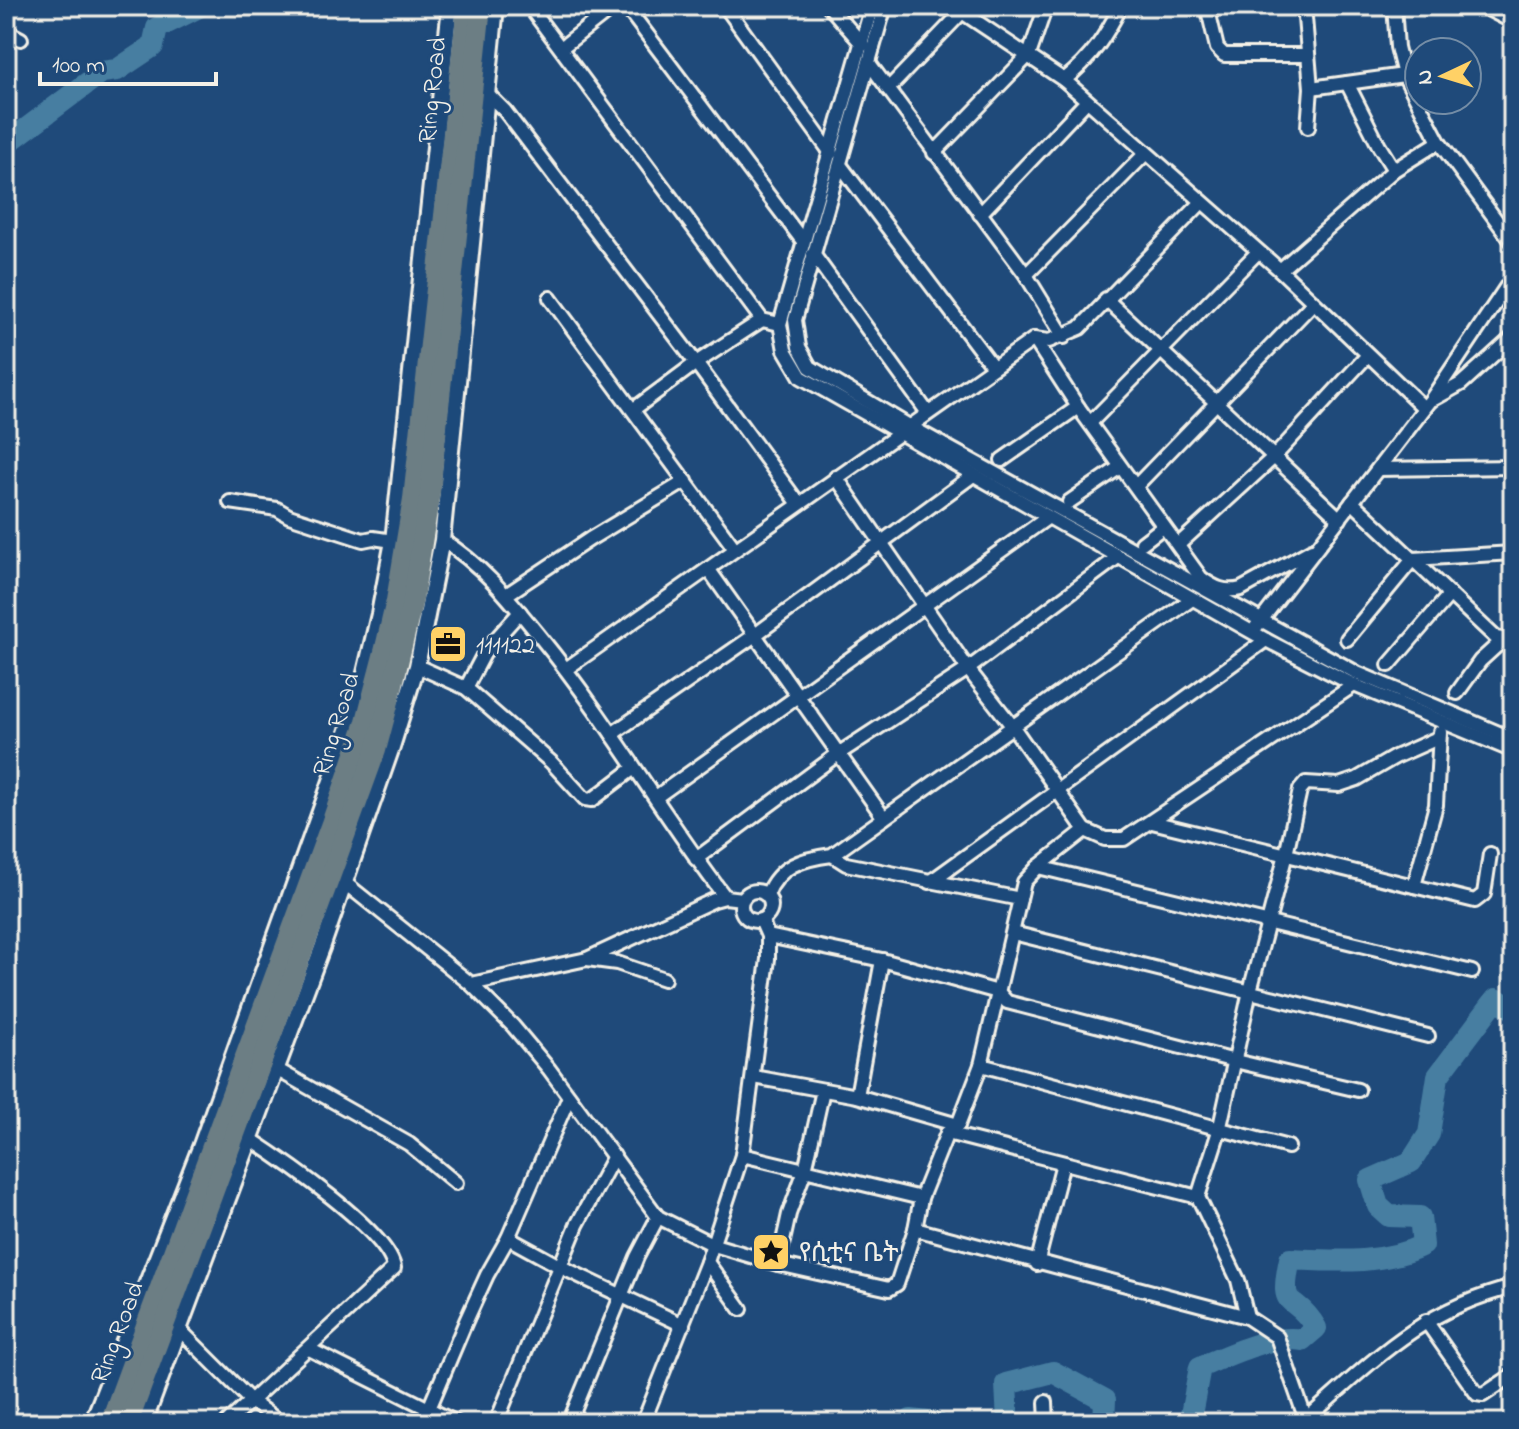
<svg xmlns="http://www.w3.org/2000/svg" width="1519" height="1429" font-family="'Indie Flower','Noto Sans Ethiopic',sans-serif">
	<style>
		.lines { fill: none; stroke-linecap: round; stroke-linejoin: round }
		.river { stroke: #477ea1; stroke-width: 22 }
		.minor-casing { stroke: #f4f1e8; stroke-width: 18 }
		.tertiary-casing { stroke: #f4f1e8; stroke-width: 20 }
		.trunk-casing { stroke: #f4f1e8; stroke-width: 26 }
		.minor { stroke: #1f4a7a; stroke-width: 12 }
		.tertiary { stroke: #1f4a7a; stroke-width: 14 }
		.trunk { stroke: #6c7e84; stroke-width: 20 }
		.labels { text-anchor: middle; stroke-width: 6; stroke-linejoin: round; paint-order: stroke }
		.street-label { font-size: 26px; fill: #f4f1e8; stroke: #1f4a7a }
		.poi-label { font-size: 26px; fill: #f4f1e8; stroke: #1f4a7a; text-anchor: start }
	</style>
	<rect width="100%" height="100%" fill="#1f4a7a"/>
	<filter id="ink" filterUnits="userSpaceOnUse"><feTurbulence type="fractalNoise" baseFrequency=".0125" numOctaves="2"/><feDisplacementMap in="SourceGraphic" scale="16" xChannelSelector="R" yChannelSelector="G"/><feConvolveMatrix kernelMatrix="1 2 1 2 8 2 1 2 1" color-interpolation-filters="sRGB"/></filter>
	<g filter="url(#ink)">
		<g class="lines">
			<!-- river -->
			<g class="river">
				<polyline points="6,144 102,72 117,70 153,46 157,28 201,6"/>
				<polyline points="908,1423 911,1420 937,1423"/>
				<polyline points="1008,1423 1006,1384 1053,1372 1105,1400 1104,1423"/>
				<path d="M 1185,1423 L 1190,1420 L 1200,1367 C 1228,1355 1272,1334 1302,1340 L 1316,1328 C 1294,1290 1278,1315 1290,1259 C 1334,1261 1383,1265 1423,1245 L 1420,1217 L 1389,1216 L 1378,1206 L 1370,1180 L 1411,1162 L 1429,1134 L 1438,1076 L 1496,999 L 1513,1009"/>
			</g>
			<!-- minor casing -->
			<g class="minor-casing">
				<g id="minor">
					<polyline points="529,6 762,320 780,324"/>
					<polyline points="725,6 831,153"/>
					<polyline points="829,6 863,45"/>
					<polyline points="872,6 780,324 785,350 801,377 1266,640 1354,685 1513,751"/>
					<polyline points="885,6 795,320 799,347 810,367 909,426 1357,673 1513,739"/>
					<polyline points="953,6 1064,80 1280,270 1424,408"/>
					<polyline points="1207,6 1217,48 1224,55 1307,55"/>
					<polyline points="1304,6 1311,88 1308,127"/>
					<polyline points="1394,6 1397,47 1404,75 1439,142 1513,243"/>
					<polyline points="1482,6 1513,22"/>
					<polyline points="6,31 21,39"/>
					<polyline points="561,48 612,8 617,6 627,8 802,240"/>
					<polyline points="869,63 1026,275 1064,337"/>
					<path d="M 1064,80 C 1092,58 1105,37 1121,6"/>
					<polyline points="1347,83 1379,146 1394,170"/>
					<polyline points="1311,88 1404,75"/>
					<polyline points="888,89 966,8"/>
					<polyline points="487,93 505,111 696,363 799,504"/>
					<polyline points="934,153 1029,55 1046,6"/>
					<polyline points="841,166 993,367"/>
					<polyline points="980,214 1086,102"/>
					<polyline points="813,254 928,413"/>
					<polyline points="1280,270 1394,170 1439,142"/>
					<polyline points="1026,275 1146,153"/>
					<polyline points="550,298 735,549"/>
					<polyline points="1106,299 1340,519"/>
					<path d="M 1034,339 L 1078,407 L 1201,578 C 1214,588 1225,593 1241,589 L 1312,550"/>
					<polyline points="1434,399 1461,384 1513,337"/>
					<polyline points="634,409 696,363 762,320"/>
					<polyline points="1090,423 1257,253"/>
					<polyline points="1002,460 1078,407"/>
					<polyline points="1378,469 1513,467"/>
					<polyline points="836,477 968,669 1013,727 1085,830 1105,839 1124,839 1354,685"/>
					<polyline points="1136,486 1313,303"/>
					<polyline points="230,502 277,509 289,516 363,540 373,538 393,541"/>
					<polyline points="1069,502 1120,467"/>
					<polyline points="1352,502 1496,638 1513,641"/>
					<path d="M 442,540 C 483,565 511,601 541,638 C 608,720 661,813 725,897"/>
					<polyline points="1142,543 1163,527"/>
					<polyline points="1178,545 1274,457 1367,356"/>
					<polyline points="709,570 884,818"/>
					<polyline points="506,595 590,539 686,481"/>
					<polyline points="1256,627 1430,401 1513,277"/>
					<polyline points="1347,639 1413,559 1513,553"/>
					<polyline points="1389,665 1450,594"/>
					<polyline points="417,666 466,688 551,762 585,799 592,800 634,768"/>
					<polyline points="566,669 1034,339 1049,341 1080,328 1201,203"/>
					<polyline points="466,688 486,650 520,612"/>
					<polyline points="1457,693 1480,661 1503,640"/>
					<polyline points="612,734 755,635 972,476"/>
					<polyline points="656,797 1047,518"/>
					<polyline points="1152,822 1475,901 1484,894 1490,854"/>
					<polyline points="832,855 846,864 1020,899"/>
					<polyline points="696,859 838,754 968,669 1118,557"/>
					<polyline points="1038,867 1472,972"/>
					<polyline points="930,882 1266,640"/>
					<polyline points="345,883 471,984 587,959 714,900 725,897 742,899"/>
					<polyline points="1414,886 1436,805 1440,732"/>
					<circle cx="756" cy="906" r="15"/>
					<path d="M 767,895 C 779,865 802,859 832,855 L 1192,599"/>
					<polyline points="1013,933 1428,1036"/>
					<polyline points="768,936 882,960 998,992 1007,1002 1235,1061 1358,1090"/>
					<polyline points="587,959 617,963 664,979"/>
					<polyline points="471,984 513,1026 549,1069 658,1217 714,1245 778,1264 889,1289 897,1284 915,1229 921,1198 947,1133 958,1125 981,1065 1024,882 1038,867 1085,830"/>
					<polyline points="981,1065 1288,1147"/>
					<polyline points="276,1069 409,1144 456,1183"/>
					<polyline points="754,1077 857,1096 958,1125"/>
					<polyline points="857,1096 882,960"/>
					<polyline points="947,1133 1198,1197"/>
					<polyline points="742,1155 921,1198"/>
					<polyline points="915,1229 1247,1317 1277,1337 1307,1423"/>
					<polyline points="508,1238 561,1267 683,1325"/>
					<polyline points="778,1264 789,1214 805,1170 823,1090"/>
					<polyline points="1037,1264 1063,1163"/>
					<polyline points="741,1309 707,1262 742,1155 768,959 768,936 761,920"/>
					<polyline points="1247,1317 1238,1280 1198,1197 1219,1131 1250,991 1286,854 1300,790 1306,783 1339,785 1357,779 1395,757 1438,738"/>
					<polyline points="1426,1321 1477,1394 1483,1395 1513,1375"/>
					<polyline points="178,1328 252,1402 281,1423"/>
					<polyline points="309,1349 457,1423"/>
					<polyline points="1046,1402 1047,1423"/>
					<path d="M 227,1423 L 394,1268 C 389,1232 281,1159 249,1138"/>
					<polyline points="423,1423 466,1321 487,1275 508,1238 569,1097"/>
					<polyline points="496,1423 577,1225 614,1156"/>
					<polyline points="569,1423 637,1257 658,1217"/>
					<polyline points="643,1423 707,1262"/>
					<path d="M 1302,1423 C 1372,1362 1419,1310 1513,1287"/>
				</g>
			</g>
			<!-- tertiary casing -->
			<g class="tertiary-casing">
				<g id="tertiary">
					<polyline points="92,1423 201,1145 332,778 360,694 379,614 393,541 450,6"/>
					<polyline points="144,1423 323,945 392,747 417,666 442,540 496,6"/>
				</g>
			</g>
			<!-- trunk casing -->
			<g class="trunk-casing">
				<g id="trunk">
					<polyline points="110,1423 332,821 365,725 384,652 396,601 413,499 467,6"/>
					<polyline points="128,1423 330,877 376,750 388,705 413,599 430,492 481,6"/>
				</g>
			</g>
			<!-- minor -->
			<use href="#minor" class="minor"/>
			<!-- tertiary -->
			<use href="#tertiary" class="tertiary"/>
			<!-- trunk -->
			<use href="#trunk" class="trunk"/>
		</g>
	</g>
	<!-- icons -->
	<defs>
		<g id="office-square" transform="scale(2)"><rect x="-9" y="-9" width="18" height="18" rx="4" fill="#ffd166" stroke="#1f4a7a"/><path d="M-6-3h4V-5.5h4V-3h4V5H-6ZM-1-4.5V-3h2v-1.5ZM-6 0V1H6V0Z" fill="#111"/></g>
		<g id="sight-square" transform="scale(2)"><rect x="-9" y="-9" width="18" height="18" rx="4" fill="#ffd166" stroke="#1f4a7a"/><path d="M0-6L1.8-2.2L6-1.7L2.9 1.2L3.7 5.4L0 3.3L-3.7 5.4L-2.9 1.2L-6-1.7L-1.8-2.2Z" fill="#111"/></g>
	</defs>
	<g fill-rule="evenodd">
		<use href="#office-square" x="448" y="644"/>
		<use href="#sight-square" x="771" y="1252"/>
	</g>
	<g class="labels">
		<!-- street labels -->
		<g class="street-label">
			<text transform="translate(431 90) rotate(-84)" y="9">Ring Road</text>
			<text transform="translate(335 724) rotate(-73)" y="9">Ring Road</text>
			<text transform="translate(116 1332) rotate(-69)" y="9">Ring Road</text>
		</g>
		<!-- poi labels -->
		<g class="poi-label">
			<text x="476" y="653">111122</text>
			<text x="799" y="1261">የሲቲና ቤት</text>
		</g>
	</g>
	<!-- margin -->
	<rect width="1519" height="1429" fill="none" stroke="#1f4a7a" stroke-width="32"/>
	<rect x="16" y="16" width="1487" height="1397" fill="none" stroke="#f4f1e8" stroke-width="3" filter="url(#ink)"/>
	<!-- north arrow -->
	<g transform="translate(1443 76) rotate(266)"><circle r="38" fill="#1f4a7a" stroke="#748da6" stroke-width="2"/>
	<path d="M0-6L14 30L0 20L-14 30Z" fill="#ffd166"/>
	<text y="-12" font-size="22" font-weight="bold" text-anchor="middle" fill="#f4f1e8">N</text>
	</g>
	<!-- scale -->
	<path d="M40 72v12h176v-12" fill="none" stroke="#f4f1e8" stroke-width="4"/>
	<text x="52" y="72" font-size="24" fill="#f4f1e8" stroke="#1f4a7a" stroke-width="6" paint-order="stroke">100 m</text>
</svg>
